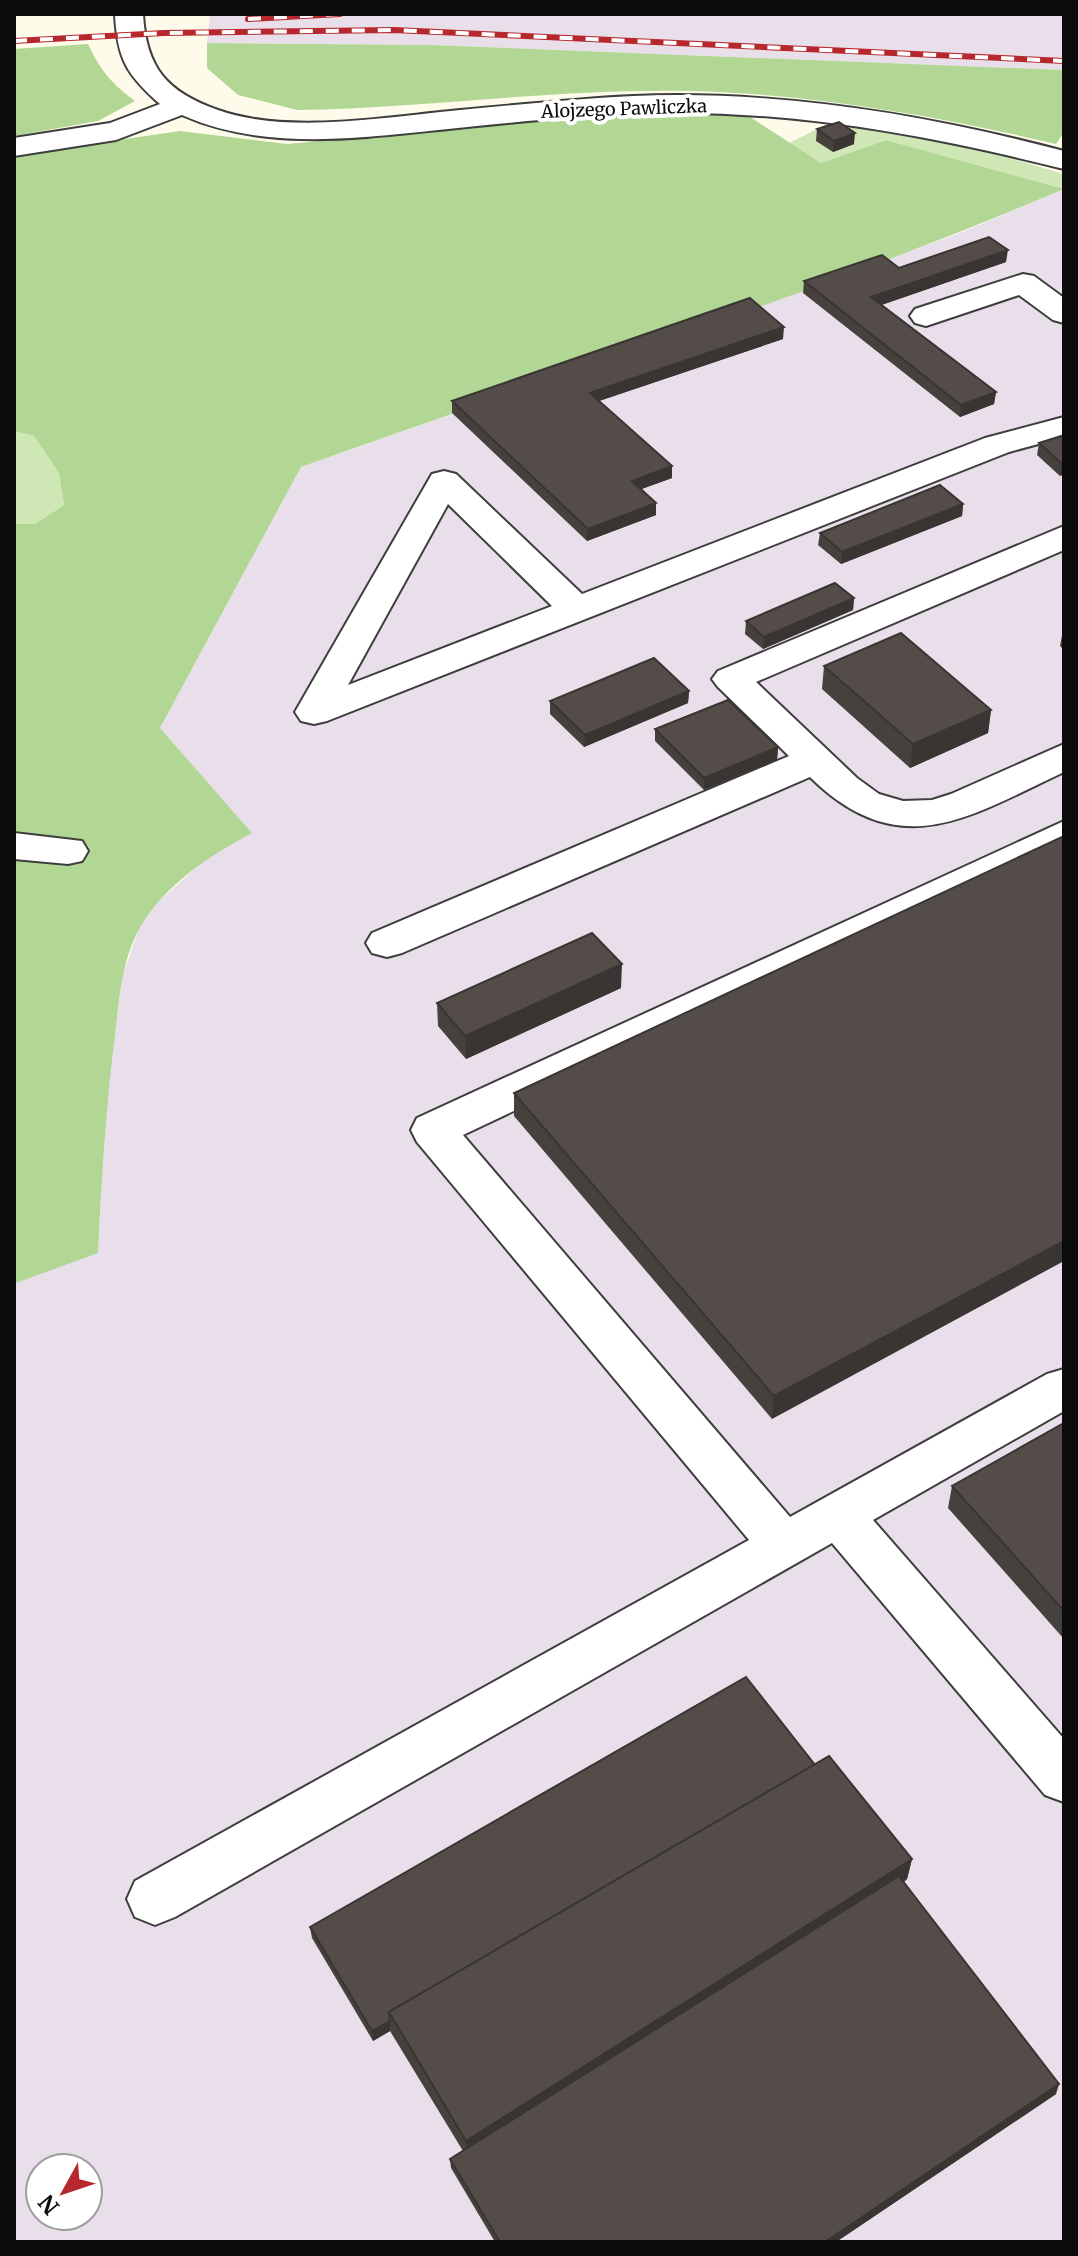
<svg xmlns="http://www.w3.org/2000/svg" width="1078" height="2256" font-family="Merriweather,serif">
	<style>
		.industrial { fill: #e9dfea; fill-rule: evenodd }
		.green { fill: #cee7b5 }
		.forest { fill: #b2d795 }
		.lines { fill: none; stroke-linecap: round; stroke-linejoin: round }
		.minor-casing { stroke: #3e3e3e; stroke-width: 4 }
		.minor { fill: #fff; fill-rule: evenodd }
		.rail-casing { stroke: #b6282d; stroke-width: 6 }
		.rail { stroke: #fff; stroke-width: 4; stroke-dasharray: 13; stroke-linecap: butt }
		.wall { fill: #47413e }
		.shaded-wall { fill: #3a3532 }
		.building { fill: #534c48; stroke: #3a3532; stroke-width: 2 }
		.labels { text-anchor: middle; stroke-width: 8; stroke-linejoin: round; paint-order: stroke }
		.far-street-label { font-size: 18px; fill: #0b0b0b; stroke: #fff }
	</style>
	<rect width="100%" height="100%" fill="#fefbea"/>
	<!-- industrial -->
	<g class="industrial">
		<polygon points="210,14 1064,14 1064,70 431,45 207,43"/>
		<path d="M 1064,189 L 1064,2242 L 14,2242 L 16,1283 L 98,1252 L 108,1082 L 123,975 L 139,928 L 158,902 L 208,857 L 251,833 L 160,728 L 301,467 L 750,310 L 965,231 ZM 40,2168 L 88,2168 L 88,2216 L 40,2216 Z"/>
	</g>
	<!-- green -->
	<g class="green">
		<polygon points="829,123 978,149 1064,174 1064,189 886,140 821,163 789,143"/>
		<polygon points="14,431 34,436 59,473 64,505 35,524 14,524"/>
	</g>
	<!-- forest -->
	<g class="forest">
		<path d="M 207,43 L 431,45 L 1064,70 L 1064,132 L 1056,144 C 936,116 814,94 690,91 C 559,88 428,108 297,110 L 238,95 L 207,68 Z"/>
		<path d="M 88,44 C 100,70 112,84 135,101 L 98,121 L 14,136 L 14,49 Z"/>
		<path d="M 645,115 L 747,115 L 821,163 L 886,140 L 1064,189 C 815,295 555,376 301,467 L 160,728 L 252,833 C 209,856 166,884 141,926 C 123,956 120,993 116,1027 C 106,1102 102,1177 98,1253 L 16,1283 L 14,1348 L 14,524 L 35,524 L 64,505 L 59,473 L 34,436 L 14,431 L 14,155 L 180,131 L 287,144 L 538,121 Z"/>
	</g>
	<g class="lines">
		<!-- minor casing -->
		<g class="minor-casing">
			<g id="minor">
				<path d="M 115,14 L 143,14 C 146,68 167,92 218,110 C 283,133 373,119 440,112 C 505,106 569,99 633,96 C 779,90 924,114 1064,151 L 1064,169 C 932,136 800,111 663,113 C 595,114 526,121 458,128 C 368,137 267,153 182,115 L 116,140 L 14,156 L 14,138 L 110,123 L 160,104 C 127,75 117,59 115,14 Z"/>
				<polygon points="1023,274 1034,276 1064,298 1064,323 1053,320 1019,295 926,326 915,323 910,316 915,309"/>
				<path d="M 1064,417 L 1064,437 L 1009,452 L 327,721 L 314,724 L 301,721 L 295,712 L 432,474 L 444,471 L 456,474 L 582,594 L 985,438 ZM 448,504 L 552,606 L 348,685 Z"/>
				<path d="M 1064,526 L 1064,550 L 756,682 L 857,778 L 879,794 L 903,801 L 932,800 L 951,794 L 1064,744 L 1064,772 C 968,817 900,865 810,777 L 402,953 L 387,957 L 372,953 L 366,943 L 372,933 L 789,756 L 718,687 L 712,679 L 718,671 Z"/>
				<polygon points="1064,821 1064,850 463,1135 790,1517 1047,1374 1064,1369 1064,1411 873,1520 1064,1739 1064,1802 1045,1795 832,1543 175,1917 155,1925 135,1917 127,1899 135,1881 749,1540 417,1142 411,1130 417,1118"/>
				<polygon points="14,833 82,841 88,851 82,861 68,864 14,859"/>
			</g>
		</g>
		<!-- minor -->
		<use href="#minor" class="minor"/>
		<!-- rail casing -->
		<g class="rail-casing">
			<g id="rail">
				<polyline points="248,19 340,14"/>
				<polyline points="14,41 164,33 394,30 1064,61"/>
			</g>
		</g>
		<!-- rail -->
		<use href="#rail" class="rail"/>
	</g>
	<!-- wall -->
	<g class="wall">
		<polygon points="817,129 854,144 833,152 816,141"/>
		<polygon points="1006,262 881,305 996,392 994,404 960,417 803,293 804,281 899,268"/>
		<polygon points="783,339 599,401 672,466 672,478 641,489 656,515 587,541 452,413 452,401"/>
		<polygon points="1064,435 1064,474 1060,476 1037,455 1039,443"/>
		<polygon points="963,504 962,516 841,564 818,545 820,533"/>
		<polygon points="854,598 853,610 763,649 745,634 746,621"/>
		<polygon points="1064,625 1064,650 1060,646"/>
		<polygon points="824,666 991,710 988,733 910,768 822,689"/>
		<polygon points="689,691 688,703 584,747 550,714 550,701"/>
		<polygon points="655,729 778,747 777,760 704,790 655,741"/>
		<polygon points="1064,836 772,1419 514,1116 514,1093"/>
		<polygon points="621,988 466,1059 438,1026 437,1003"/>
		<polygon points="1064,1423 1064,1639 948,1508 952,1486"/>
		<polygon points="815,1765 912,1859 907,1879 904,1882 1056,2094 836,2242 495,2242 451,2168 450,2159 463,2151 390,2031 373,2041 312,1938 310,1927"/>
	</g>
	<!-- shaded-wall -->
	<g class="shaded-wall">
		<polygon points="855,133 854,144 833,152 834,141"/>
		<polygon points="1008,250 1006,262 870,309 871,297"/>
		<polygon points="784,327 783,339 590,404 590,393"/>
		<polygon points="996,392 994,404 960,417 961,405"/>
		<polygon points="1064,463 1064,474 1060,476 1062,464"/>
		<polygon points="672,466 672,478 631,493 632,481"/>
		<polygon points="656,503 656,515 587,541 588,529"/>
		<polygon points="963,504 962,516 841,564 842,552"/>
		<polygon points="854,598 853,610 763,649 764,637"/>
		<polygon points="689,691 688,703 584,747 585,735"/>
		<polygon points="991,710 988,733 910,768 913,744"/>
		<polygon points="778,747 777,760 704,790 704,778"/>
		<polygon points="622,964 621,988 466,1059 465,1036"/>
		<polygon points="1064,1241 1064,1261 772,1419 774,1396"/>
		<polygon points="912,1859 907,1879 467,2159 466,2141"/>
		<polygon points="390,2021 390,2031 373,2041 372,2031"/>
		<polygon points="1059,2084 1056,2094 836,2242 825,2242"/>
	</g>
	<!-- building -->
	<g class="building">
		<polygon points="839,122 855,133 834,141 817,129"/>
		<polygon points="989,237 1008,250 871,297 996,392 961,405 804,281 882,255 899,268"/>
		<polygon points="750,298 784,327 590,393 672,466 632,481 656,503 588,529 452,401"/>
		<polygon points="1064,435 1064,463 1062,464 1039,443"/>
		<polygon points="940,485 963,504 842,552 820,533"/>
		<polygon points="835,583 854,598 764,637 746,621"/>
		<polygon points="901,633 991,710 913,744 824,666"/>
		<polygon points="654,658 689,691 585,735 550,701"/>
		<polygon points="728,700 778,747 704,778 655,729"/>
		<polygon points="1064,836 1064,1241 774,1396 514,1093"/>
		<polygon points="592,933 622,964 465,1036 437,1003"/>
		<polygon points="1064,1423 1064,1611 952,1486"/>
		<polygon points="746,1677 815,1765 389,2012 390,2021 372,2031 310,1927"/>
		<polygon points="829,1756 912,1859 466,2141 389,2012"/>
		<polygon points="899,1876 1059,2084 825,2242 500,2242 450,2159"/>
	</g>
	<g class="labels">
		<!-- far-street labels -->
		<g class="far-street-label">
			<text transform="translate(624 109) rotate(-2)" y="6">Alojzego Pawliczka</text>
		</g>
	</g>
	<!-- border -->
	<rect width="1078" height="2256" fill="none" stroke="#0b0b0b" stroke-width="32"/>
	<!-- north arrow -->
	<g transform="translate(64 2192) rotate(230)"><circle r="38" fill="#ffffff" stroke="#9d9d9d" stroke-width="2"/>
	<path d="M0-6L14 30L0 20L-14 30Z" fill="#b6282d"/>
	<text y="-12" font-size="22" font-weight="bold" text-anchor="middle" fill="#0b0b0b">N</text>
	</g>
</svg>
